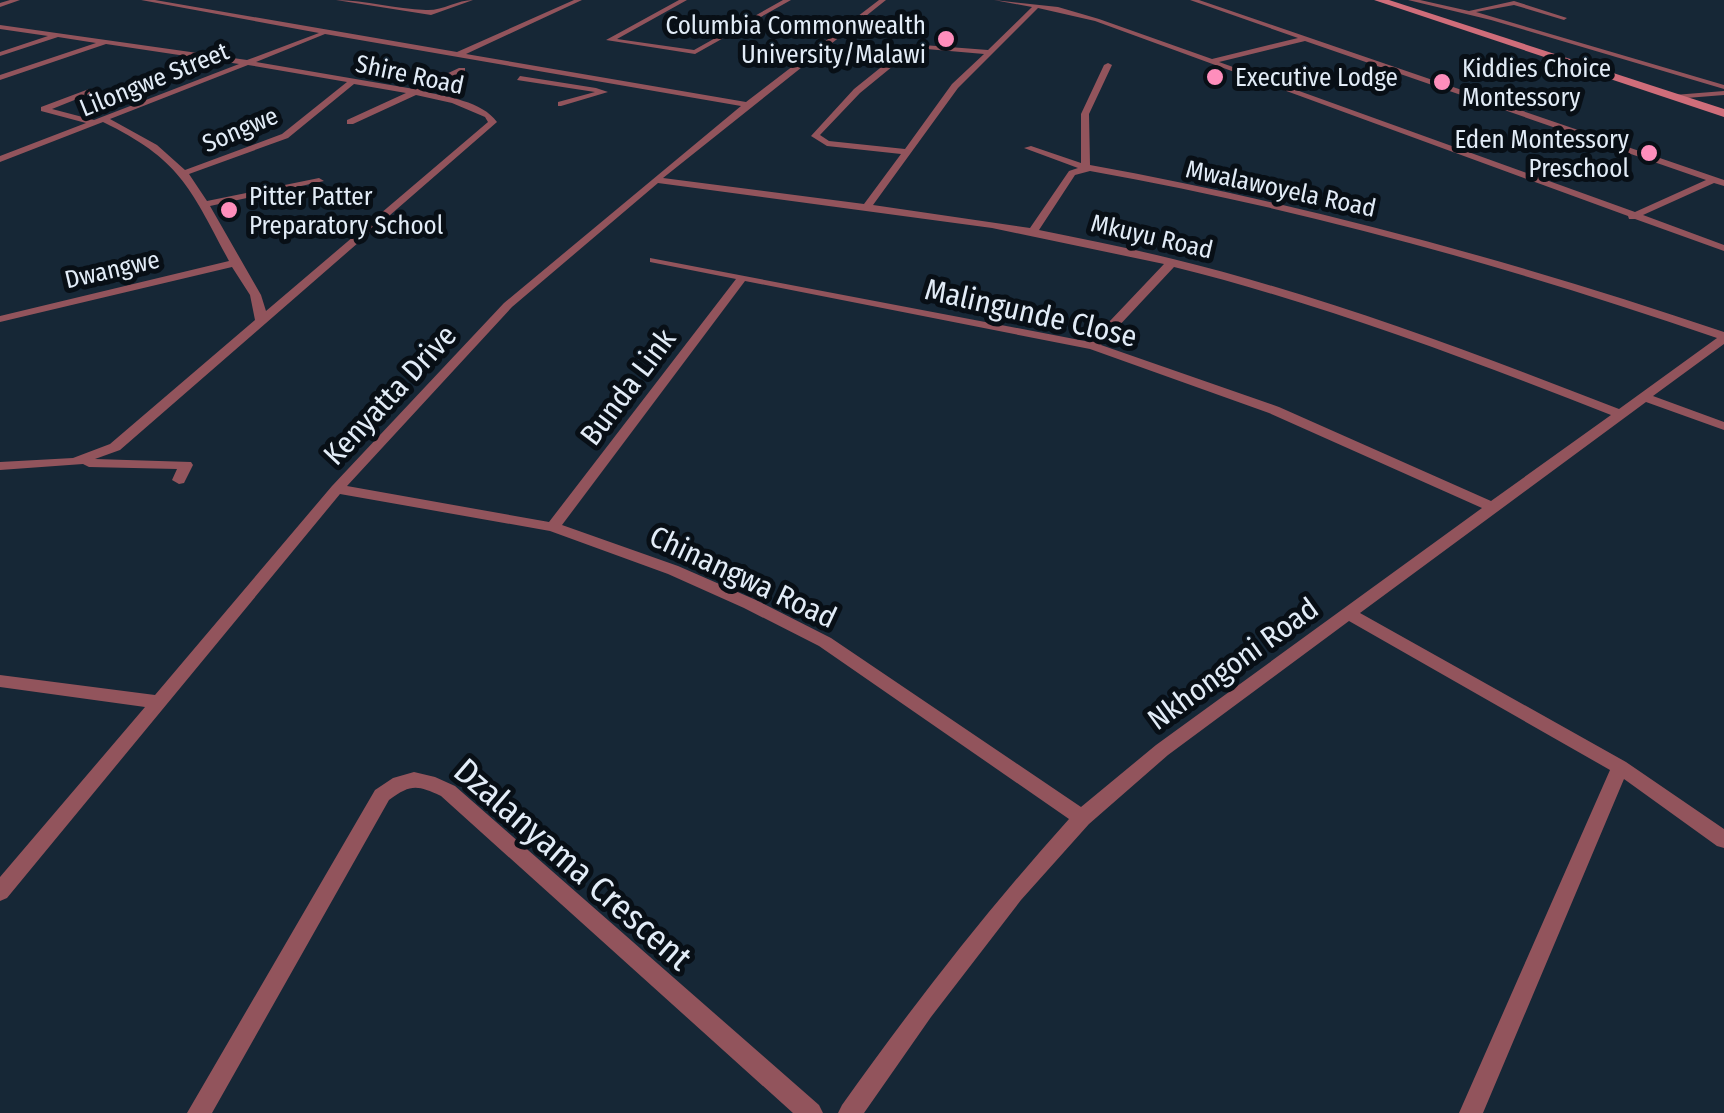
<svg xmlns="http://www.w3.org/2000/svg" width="1724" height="1113" font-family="'Fira Sans Condensed',sans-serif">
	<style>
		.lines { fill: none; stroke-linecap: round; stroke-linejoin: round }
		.street { fill: #92545c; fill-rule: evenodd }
		.secondary { fill: #cf6d7a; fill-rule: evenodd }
		.poi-dot { fill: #fe8ebc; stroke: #080f16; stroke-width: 4 }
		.labels { text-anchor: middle; stroke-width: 10; stroke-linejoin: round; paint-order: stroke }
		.far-poi-label { font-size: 25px; fill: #e2ecf7; stroke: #080f16; text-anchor: start }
		.far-street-label { font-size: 25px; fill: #e2ecf7; stroke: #080f16 }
		.street-label { font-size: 30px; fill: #e2ecf7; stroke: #080f16 }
		.near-street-label { font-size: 35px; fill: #e2ecf7; stroke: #080f16 }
	</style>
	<rect width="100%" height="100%" fill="#162736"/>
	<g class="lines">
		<!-- street -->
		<g class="street">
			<polygon points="10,0 20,0 0,7 0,3"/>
			<path d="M 141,0 L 155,0 L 457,52 L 574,0 L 582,0 L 466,54 L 746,102 L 879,0 L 886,0 L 663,178 L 864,204 L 901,154 L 827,146 L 811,136 L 854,89 L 910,44 L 988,50 L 1032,7 L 994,0 L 1058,7 L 1099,19 L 1212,59 L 1298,38 L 1190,0 L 1199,0 L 1724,180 L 1724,186 L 1714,183 L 1643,215 L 1724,245 L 1724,251 L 1635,219 L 1629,219 L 1628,216 L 1095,21 L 1038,8 L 958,88 L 873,205 L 1030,228 L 1069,171 L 1078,168 L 1024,148 L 1031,146 L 1081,163 L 1081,114 L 1104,65 L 1108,63 L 1112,65 L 1089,114 L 1090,165 C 1307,204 1516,262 1724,332 L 1724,344 L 1653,396 L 1724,422 L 1724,430 L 1646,402 L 1360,613 L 1626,762 L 1724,829 L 1724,848 L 1717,846 L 1624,779 L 1483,1113 L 1459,1113 L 1610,770 L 1349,621 L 1168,755 L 1089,824 L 1021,900 L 931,1017 L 864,1113 L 838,1113 L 842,1105 C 913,1005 987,910 1069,819 L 819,646 L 744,608 L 668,574 L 550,531 L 340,494 L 7,898 L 0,901 L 0,877 L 145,707 L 0,687 L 0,675 L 155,695 L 332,486 L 504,303 L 741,106 L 325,34 L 256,62 L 414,89 L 459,68 L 465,68 L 465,72 L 422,91 C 447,97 482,101 497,122 L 120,450 L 95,459 L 191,462 L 193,465 L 184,483 L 179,484 L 172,480 L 177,469 L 89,467 L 83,464 L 0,470 L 0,462 L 73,458 L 110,444 L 255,320 L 250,295 L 232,267 L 0,322 L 0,316 L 229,261 C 190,188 181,160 103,122 L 0,162 L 0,156 L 86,123 L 41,111 L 41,107 L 89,89 L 92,89 L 92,93 L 52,109 L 94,120 L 239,64 L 106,44 L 0,80 L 0,75 L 96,43 L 58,37 L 0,56 L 0,52 L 48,36 L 0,29 L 0,25 L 247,60 L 319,33 ZM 1305,41 L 1706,180 L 1635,212 L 1219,62 ZM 915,48 L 984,54 L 952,84 L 905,149 L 829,141 L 820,135 L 860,93 ZM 248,65 L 347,82 L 282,134 L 185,170 L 157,145 L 110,119 ZM 354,84 L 406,93 L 347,120 L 347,124 L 353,124 L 416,95 L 452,103 L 485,117 L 488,122 L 266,311 L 261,295 L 210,206 L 324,181 L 319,178 L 207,201 L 189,174 L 288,138 ZM 1090,171 C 1304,209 1511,267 1717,338 L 1619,409 C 1473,352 1324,296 1173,259 C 1129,248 1084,239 1039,230 L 1075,175 ZM 658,183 L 992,228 L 1164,264 L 1090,342 L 650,258 L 650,262 L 736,279 L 549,522 L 347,486 L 512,307 ZM 1174,267 C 1323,304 1468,359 1611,415 L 1491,501 L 1279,407 L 1101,345 ZM 745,281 L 1090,349 L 1269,413 L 1482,508 L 1156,745 L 1081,807 L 831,638 L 756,600 L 678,566 L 562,525 Z"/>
			<path d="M 336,0 C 366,0 395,9 426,10 C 442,11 457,0 473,0 L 431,15 Z"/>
			<polygon points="679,0 687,0 617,39 694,50 783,0 791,0 695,54 606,40"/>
			<polygon points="1408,0 1420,0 1469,11 1514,1 1567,18 1564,20 1514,5 1476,12 1724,85 1724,89 1491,20"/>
			<polygon points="520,76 596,88 608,92 561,106 558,106 558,102 595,92 517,80"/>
			<polygon points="1724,91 1724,95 1674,99 1670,97 1674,95"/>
			<path d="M 414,772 L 435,777 L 455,786 L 819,1105 L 823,1113 L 793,1113 L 441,796 C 417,785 411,784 389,800 L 212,1113 L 187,1113 L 375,790 L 393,778 Z"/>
		</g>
		<!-- secondary -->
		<polygon class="secondary" points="1374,0 1389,0 1724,109 1724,117"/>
	</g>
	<!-- markers -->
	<g class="poi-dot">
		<circle cx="946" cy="39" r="10"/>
		<circle cx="1215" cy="77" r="10"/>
		<circle cx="1442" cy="82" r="10"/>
		<circle cx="1649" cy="153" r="10"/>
		<circle cx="229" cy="210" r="10"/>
	</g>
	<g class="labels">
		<!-- far-poi labels -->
		<g class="far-poi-label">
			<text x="926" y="34" text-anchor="end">Columbia Commonwealth<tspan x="926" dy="29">University/Malawi</tspan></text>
			<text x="1462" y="77">Kiddies Choice<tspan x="1462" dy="29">Montessory</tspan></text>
			<text x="1235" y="86">Executive Lodge</text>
			<text x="1629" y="148" text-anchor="end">Eden Montessory<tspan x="1629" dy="29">Preschool</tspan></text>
			<text x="249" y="205">Pitter Patter<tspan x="249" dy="29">Preparatory School</tspan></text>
		</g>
		<!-- far-street labels -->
		<g class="far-street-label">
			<text transform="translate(410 74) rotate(12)" y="9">Shire Road</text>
			<text transform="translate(154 79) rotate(-22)" y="9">Lilongwe Street</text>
			<text transform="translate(240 129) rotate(-23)" y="9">Songwe</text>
			<text transform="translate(1281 188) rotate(12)" y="9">Mwalawoyela Road</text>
			<text transform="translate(1152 236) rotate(13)" y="9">Mkuyu Road</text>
			<text transform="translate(112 269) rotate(-13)" y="9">Dwangwe</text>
		</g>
		<!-- street labels -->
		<g class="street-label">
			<text transform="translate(1031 313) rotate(13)" y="10">Malingunde Close</text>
			<text transform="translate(628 387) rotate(-53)" y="10">Bunda Link</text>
			<text transform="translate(390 395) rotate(-47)" y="10">Kenyatta Drive</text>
			<text transform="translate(743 577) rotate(25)" y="10">Chinangwa Road</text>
			<text transform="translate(1233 664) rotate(-36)" y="10">Nkhongoni Road</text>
		</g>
		<!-- near-street labels -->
		<g class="near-street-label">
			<text transform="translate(573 864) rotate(41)" y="12">Dzalanyama Crescent</text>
		</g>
	</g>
</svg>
